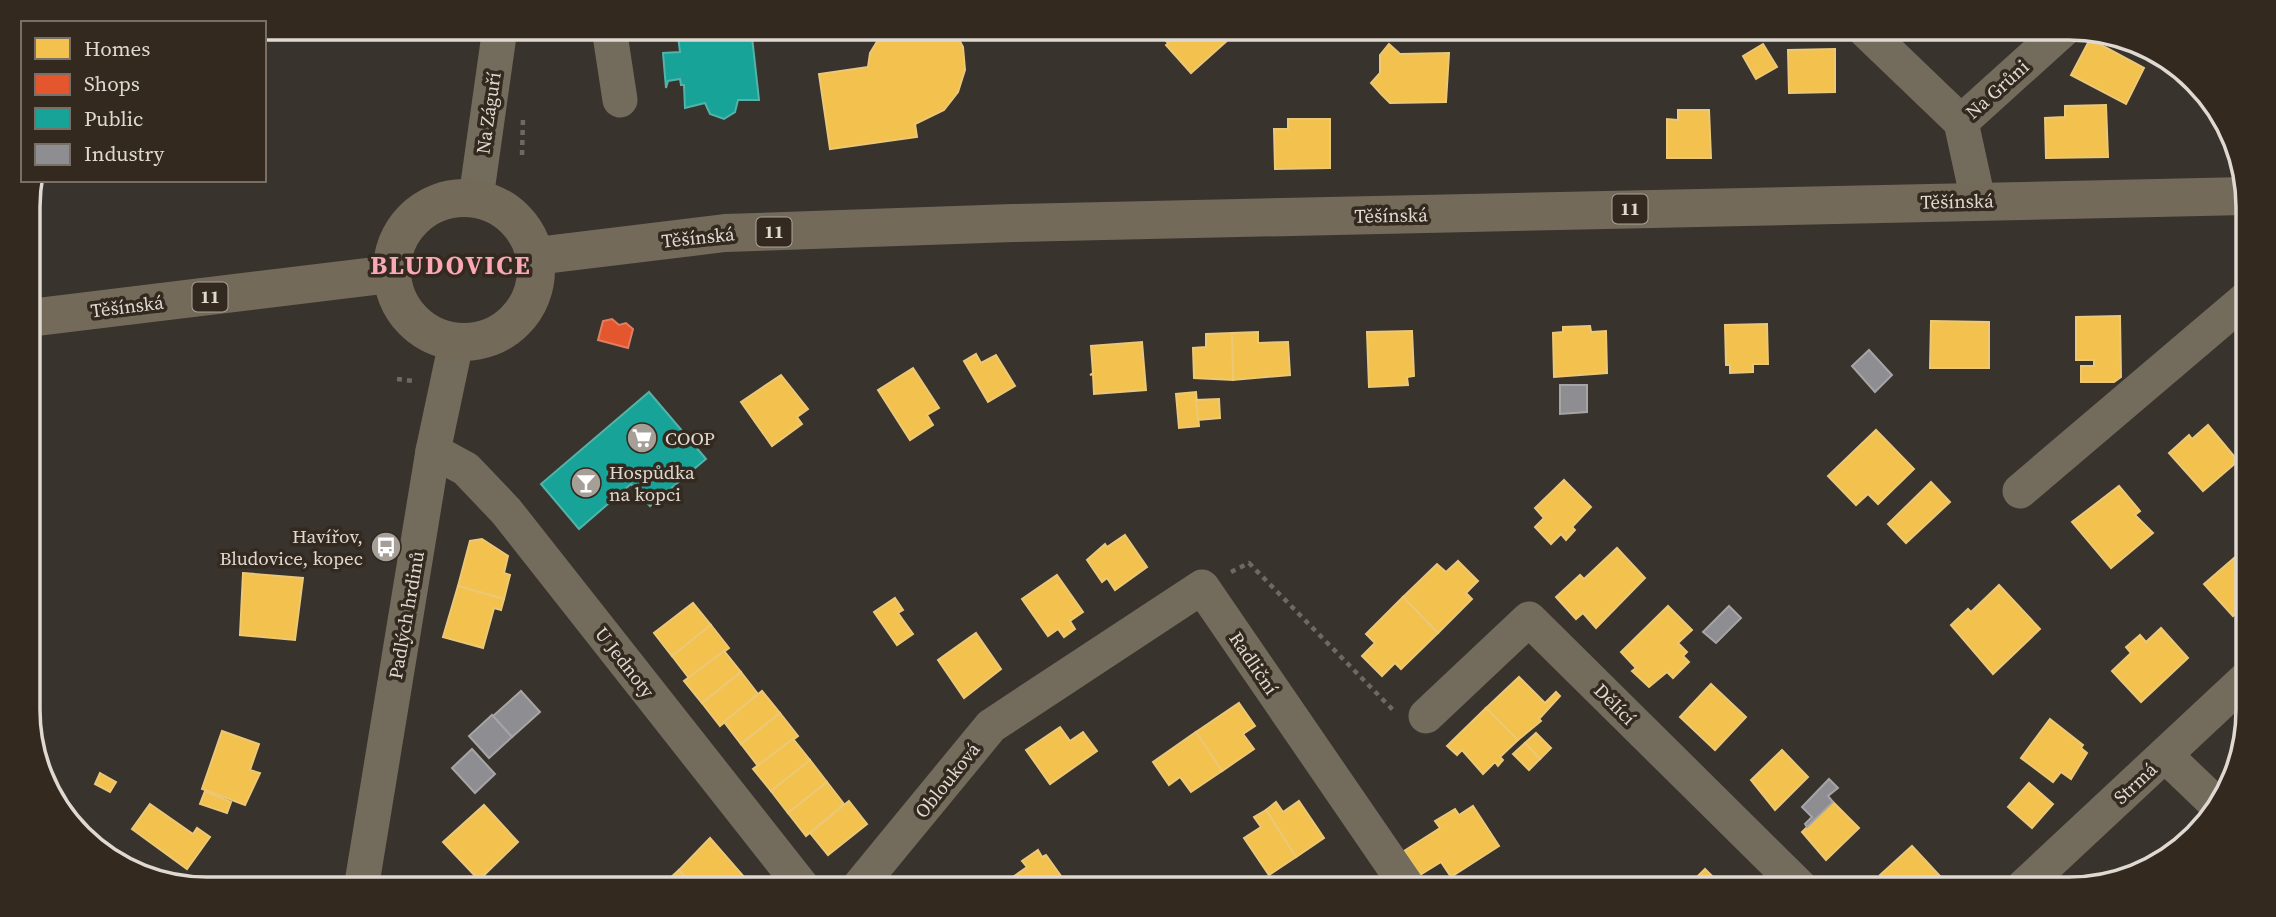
<svg xmlns="http://www.w3.org/2000/svg" width="2276" height="917" font-family="'Source Serif 4',serif">
	<style>
		.homes { fill: #f2c14e; stroke: #ecc876; stroke-width: 2 }
		.shops { fill: #e4572e; stroke: #e27e5f; stroke-width: 2 }
		.public { fill: #17a398; stroke: #53b3a9; stroke-width: 2 }
		.industry { fill: #8d8d92; stroke: #a6a4a5; stroke-width: 2 }
		.lines { fill: none; stroke-linecap: round; stroke-linejoin: round }
		.path { stroke: #6f6a60; stroke-width: 4.5; stroke-dasharray: 5 5; stroke-linecap: butt }
		.minor { stroke: #736c5d; stroke-width: 35 }
		.major { stroke: #746a5a; stroke-width: 38 }
		.labels { text-anchor: middle; stroke-width: 7; stroke-linejoin: round; paint-order: stroke }
		.shield { fill: #33291f; stroke: #aba49c; stroke-width: 2 }
		.shield-label { font-size: 18px; font-weight: bold; fill: #dfd9d2 }
		.street-label { font-size: 19px; fill: #dfd9d2; stroke: #33291f }
		.poi-label { font-size: 19px; fill: #dfd9d2; stroke: #33291f; text-anchor: start }
		.district-label { font-size: 26px; font-weight: bold; letter-spacing: 2px; fill: #faa7b7; stroke: #33291f }
		.rim { fill: none; stroke: #dfd9d2; stroke-width: 3.5 }
	</style>
	<rect width="100%" height="100%" fill="#38332d"/>
	<!-- homes -->
	<g class="homes">
		<polygon points="875,28 953,28 963,47 965,70 958,92 944,110 915,124 917,137 830,149 819,74 868,67 870,53 881,35"/>
		<polygon points="1152,28 1185,28 1168,43"/>
		<polygon points="1185,28 1235,28 1238,31 1191,73 1166,45"/>
		<polygon points="2090,39 2144,68 2126,104 2071,75"/>
		<polygon points="1389,44 1400,54 1449,53 1446,102 1390,103 1382,95 1371,83 1380,73 1380,55"/>
		<polygon points="1763,44 1777,67 1756,79 1743,56"/>
		<polygon points="1835,49 1835,92 1789,93 1788,50"/>
		<polygon points="2106,105 2108,157 2046,158 2045,118 2065,117 2065,106"/>
		<polygon points="1678,110 1709,110 1711,158 1667,158 1667,119 1678,120"/>
		<polygon points="1288,119 1330,119 1330,168 1275,169 1274,129 1288,129"/>
		<polygon points="2120,316 2121,377 2114,382 2081,382 2081,366 2094,366 2094,360 2076,360 2076,317"/>
		<polygon points="1931,321 1989,322 1989,368 1930,368"/>
		<polygon points="1767,324 1768,364 1753,364 1753,372 1730,373 1730,365 1726,365 1725,325"/>
		<polygon points="1590,326 1591,332 1606,331 1607,373 1554,377 1553,333 1563,332 1563,327"/>
		<polygon points="1412,331 1414,376 1407,377 1408,385 1369,387 1367,332"/>
		<polygon points="1258,332 1258,343 1288,342 1290,375 1233,380 1232,333"/>
		<polygon points="1232,333 1233,380 1194,378 1193,348 1206,347 1206,334"/>
		<polygon points="1142,342 1146,390 1094,394 1093,374 1090,375 1093,373 1091,346"/>
		<polygon points="976,354 981,363 996,355 1015,386 988,402 964,361"/>
		<polygon points="913,368 939,408 927,415 933,425 910,440 878,390"/>
		<polygon points="781,375 808,409 797,417 802,424 772,446 741,402"/>
		<polygon points="1196,392 1199,426 1179,428 1176,394"/>
		<polygon points="1219,399 1220,418 1198,420 1196,400"/>
		<polygon points="2208,425 2238,461 2203,491 2169,453 2189,435 2192,439"/>
		<polygon points="1876,430 1914,469 1878,504 1868,494 1856,505 1828,476"/>
		<polygon points="1564,480 1591,507 1572,527 1575,530 1566,540 1561,534 1551,544 1535,527 1544,518 1535,508"/>
		<polygon points="1931,482 1950,502 1906,543 1888,524"/>
		<polygon points="2119,486 2140,511 2135,515 2153,533 2111,568 2072,522"/>
		<polygon points="1125,535 1147,567 1115,590 1107,578 1102,582 1087,560 1105,544 1107,547"/>
		<polygon points="482,539 508,556 504,573 510,575 504,599 458,586 470,541"/>
		<polygon points="2248,546 2248,603 2233,616 2204,584"/>
		<polygon points="1617,548 1645,578 1596,628 1583,613 1576,619 1556,597 1580,575 1584,579"/>
		<polygon points="1458,561 1478,581 1466,593 1472,599 1438,633 1403,597 1437,564 1446,572"/>
		<polygon points="243,573 303,578 295,640 240,635"/>
		<polygon points="1057,575 1083,612 1070,621 1075,629 1064,637 1058,629 1048,636 1022,599"/>
		<polygon points="1999,585 2040,629 1993,674 1951,625 1968,609 1971,612"/>
		<polygon points="458,586 504,599 501,610 494,608 483,648 443,637"/>
		<polygon points="1403,597 1438,633 1401,669 1395,663 1382,676 1362,656 1375,643 1366,634"/>
		<polygon points="895,598 903,610 898,613 913,634 897,645 874,612"/>
		<polygon points="693,603 711,625 672,656 654,633"/>
		<polygon points="1668,606 1692,630 1678,643 1687,652 1683,656 1689,662 1673,678 1667,672 1649,687 1632,671 1636,668 1621,652"/>
		<polygon points="711,625 729,648 689,678 672,656"/>
		<polygon points="2161,628 2188,658 2141,702 2112,671 2131,653 2126,647 2140,635 2146,642"/>
		<polygon points="976,633 1001,669 964,698 938,660"/>
		<polygon points="724,651 741,672 702,703 684,681"/>
		<polygon points="741,672 758,694 720,726 702,703"/>
		<polygon points="1519,677 1545,703 1556,692 1560,696 1539,719 1541,721 1518,740 1486,708"/>
		<polygon points="1711,684 1746,717 1715,750 1680,717"/>
		<polygon points="762,691 780,713 741,744 724,722"/>
		<polygon points="1239,703 1255,726 1243,734 1254,749 1222,771 1196,732"/>
		<polygon points="1486,708 1518,740 1500,757 1503,760 1498,766 1495,762 1483,774 1462,750 1457,755 1447,746"/>
		<polygon points="780,713 798,736 758,766 741,744"/>
		<polygon points="2050,719 2083,745 2081,748 2087,753 2071,779 2061,772 2053,782 2021,758"/>
		<polygon points="1060,727 1070,741 1083,732 1097,751 1050,784 1026,750"/>
		<polygon points="222,731 259,744 250,770 260,773 245,805 202,789"/>
		<polygon points="1196,732 1222,771 1191,792 1180,777 1169,785 1153,762"/>
		<polygon points="1536,733 1551,748 1540,759 1525,743"/>
		<polygon points="793,739 810,760 771,791 753,769"/>
		<polygon points="1525,743 1540,759 1529,770 1513,754"/>
		<polygon points="1782,750 1808,777 1775,810 1751,780"/>
		<polygon points="810,760 827,782 788,813 771,791"/>
		<polygon points="100,773 116,782 110,792 95,784"/>
		<polygon points="827,782 844,804 806,836 788,813"/>
		<polygon points="2029,783 2053,804 2032,828 2008,807"/>
		<polygon points="205,791 231,802 227,813 200,804"/>
		<polygon points="849,801 867,824 828,855 810,833"/>
		<polygon points="1299,801 1324,838 1296,857 1266,810 1276,802 1283,812"/>
		<polygon points="1833,802 1859,828 1826,860 1802,832"/>
		<polygon points="150,804 193,834 197,828 210,837 187,869 132,829"/>
		<polygon points="484,805 518,842 479,880 443,842"/>
		<polygon points="1473,806 1499,846 1451,877 1441,862 1420,875 1404,851 1440,828 1435,821 1455,809 1459,815"/>
		<polygon points="1266,810 1296,857 1269,875 1244,838 1261,827 1254,817"/>
		<polygon points="710,838 744,877 731,889 696,889 679,870"/>
		<polygon points="1912,846 1952,889 1893,889 1880,875"/>
		<polygon points="1038,850 1042,857 1046,855 1066,883 1058,889 1007,889 1003,884 1027,867 1022,861"/>
		<polygon points="1705,869 1725,889 1685,889"/>
		<polygon points="679,870 696,889 658,889"/>
	</g>
	<!-- shops -->
	<polygon class="shops" points="612,319 619,325 626,323 633,329 628,348 598,340 603,321"/>
	<!-- public -->
	<g class="public">
		<polygon points="677,28 751,28 759,100 738,100 735,112 724,119 710,114 705,103 685,108 684,85 681,85 680,79 668,81 666,88 663,53 680,52"/>
		<polygon points="649,392 706,459 650,506 631,484 579,529 541,484"/>
	</g>
	<!-- industry -->
	<g class="industry">
		<polygon points="1869,350 1892,375 1875,392 1852,366"/>
		<polygon points="1560,385 1587,385 1587,412 1560,414"/>
		<polygon points="1729,606 1741,618 1716,643 1703,632"/>
		<polygon points="521,691 540,712 512,737 493,716"/>
		<polygon points="492,715 512,737 489,758 469,736"/>
		<polygon points="472,749 495,774 475,793 452,768"/>
		<polygon points="1829,779 1838,788 1828,796 1833,802 1807,827 1805,824 1812,817 1802,807"/>
	</g>
	<g class="lines">
		<!-- path -->
		<g class="path">
			<polyline points="522,155 523,118"/>
			<polyline points="397,379 414,381"/>
			<polyline points="1231,572 1249,563 1395,712"/>
		</g>
		<!-- minor -->
		<g class="minor">
			<polyline points="609,28 620,100"/>
			<polyline points="1863,28 1961,122 1978,200"/>
			<polyline points="1961,122 2065,28"/>
			<polyline points="476,198 500,28"/>
			<polyline points="433,451 466,469 506,511 804,889"/>
			<polyline points="2020,491 2247,298"/>
			<polyline points="1426,716 1529,619 1802,889"/>
			<polyline points="2165,755 2214,802"/>
			<polyline points="361,889 433,451 456,343"/>
			<polyline points="857,889 991,726 1202,587 1409,889"/>
			<polyline points="2021,889 2248,677"/>
		</g>
		<!-- major -->
		<g class="major">
			<circle cx="464" cy="270" r="72"/>
			<polyline points="536,256 725,233 1013,223 2246,196"/>
			<polyline points="29,318 391,274"/>
		</g>
	</g>
	<!-- icons -->
	<defs>
		<g id="supermarket-disc" transform="scale(1.575)"><circle r="9.5" fill="#a59f98" stroke="#33291f"/><path d="M-6-5.5h2.5l.6 2H6L4.5 2H-2.5L-4.4-4H-6ZM-1.5 3.2a1.3 1.3 0 1 0 .1 0ZM3 3.2a1.3 1.3 0 1 0 .1 0Z" fill="#fff"/></g>
		<g id="bar-disc" transform="scale(1.575)"><circle r="9.5" fill="#a59f98" stroke="#33291f"/><path d="M-6-5H6L.8 .8V4.5H3.5V6h-7V4.5H-.8V.8Z" fill="#fff"/></g>
		<g id="bus-disc" transform="scale(1.575)"><circle r="9.5" fill="#a59f98" stroke="#33291f"/><path d="M-5-6H5V4H4V6H2V4H-2V6H-4V4H-5ZM-3.5-4V0h7V-4ZM-3.5 1.2v1.5H-2V1.2ZM2 1.2v1.5H3.5V1.2Z" fill="#fff"/></g>
	</defs>
	<g fill-rule="evenodd">
		<use href="#supermarket-disc" x="642" y="438"/>
		<use href="#bar-disc" x="586" y="483"/>
		<use href="#bus-disc" x="386" y="547"/>
	</g>
	<g class="labels">
		<!-- shield labels -->
		<g class="shield">
			<rect x="1612.5" y="194.5" width="35" height="29" rx="5"/>
			<rect x="756.5" y="217.5" width="35" height="29" rx="5"/>
			<rect x="192.5" y="282.5" width="35" height="29" rx="5"/>
		</g>
		<g class="shield-label">
			<text x="1630" y="215">11</text>
			<text x="774" y="238">11</text>
			<text x="210" y="303">11</text>
		</g>
		<!-- street labels -->
		<g class="street-label">
			<text transform="translate(1997 89) rotate(-42)" y="7">Na Grůni</text>
			<text transform="translate(488 113) rotate(-82)" y="7">Na Záguří</text>
			<text transform="translate(1957 201) rotate(-1)" y="7">Těšínská</text>
			<text transform="translate(1391 215) rotate(-1)" y="7">Těšínská</text>
			<text transform="translate(698 237) rotate(-6)" y="7">Těšínská</text>
			<text transform="translate(127 306) rotate(-7)" y="7">Těšínská</text>
			<text transform="translate(406 615) rotate(-80)" y="7">Padlých hrdinů</text>
			<text transform="translate(625 662) rotate(52)" y="7">U Jednoty</text>
			<text transform="translate(1254 663) rotate(56)" y="7">Radliční</text>
			<text transform="translate(1615 704) rotate(45)" y="7">Dělící</text>
			<text transform="translate(947 780) rotate(-51)" y="7">Oblouková</text>
			<text transform="translate(2135 783) rotate(-43)" y="7">Strmá</text>
		</g>
		<!-- poi labels -->
		<g class="poi-label">
			<text x="665" y="445">COOP</text>
			<text x="609" y="479">Hospůdka<tspan x="609" dy="22">na kopci</tspan></text>
			<text x="363" y="543" text-anchor="end">Havířov,<tspan x="363" dy="22">Bludovice, kopec</tspan></text>
		</g>
		<!-- district labels -->
		<g class="district-label">
			<text x="451" y="274">BLUDOVICE</text>
		</g>
	</g>
	<!-- crop -->
	<path d="M0 0H2276V917H0ZM207 40H2069A167 167 0 0 1 2236 207V710A167 167 0 0 1 2069 877H207A167 167 0 0 1 40 710V207A167 167 0 0 1 207 40Z" fill="#33291f" fill-rule="evenodd"/>
	<path class="rim" d="M207 40H2069A167 167 0 0 1 2236 207V710A167 167 0 0 1 2069 877H207A167 167 0 0 1 40 710V207A167 167 0 0 1 207 40Z"/>
	<!-- legend -->
	<rect x="21" y="21" width="245" height="161" fill="#33291f" stroke="#786f67" stroke-width="2"/>
	<rect x="35" y="38" width="35" height="21" fill="#f2c14e" stroke="#786f67" stroke-width="2"/>
	<text x="84" y="56" font-size="21" fill="#dfd9d2">Homes</text>
	<rect x="35" y="74" width="35" height="21" fill="#e4572e" stroke="#786f67" stroke-width="2"/>
	<text x="84" y="91" font-size="21" fill="#dfd9d2">Shops</text>
	<rect x="35" y="108" width="35" height="21" fill="#17a398" stroke="#786f67" stroke-width="2"/>
	<text x="84" y="126" font-size="21" fill="#dfd9d2">Public</text>
	<rect x="35" y="144" width="35" height="21" fill="#8d8d92" stroke="#786f67" stroke-width="2"/>
	<text x="84" y="161" font-size="21" fill="#dfd9d2">Industry</text>
</svg>
